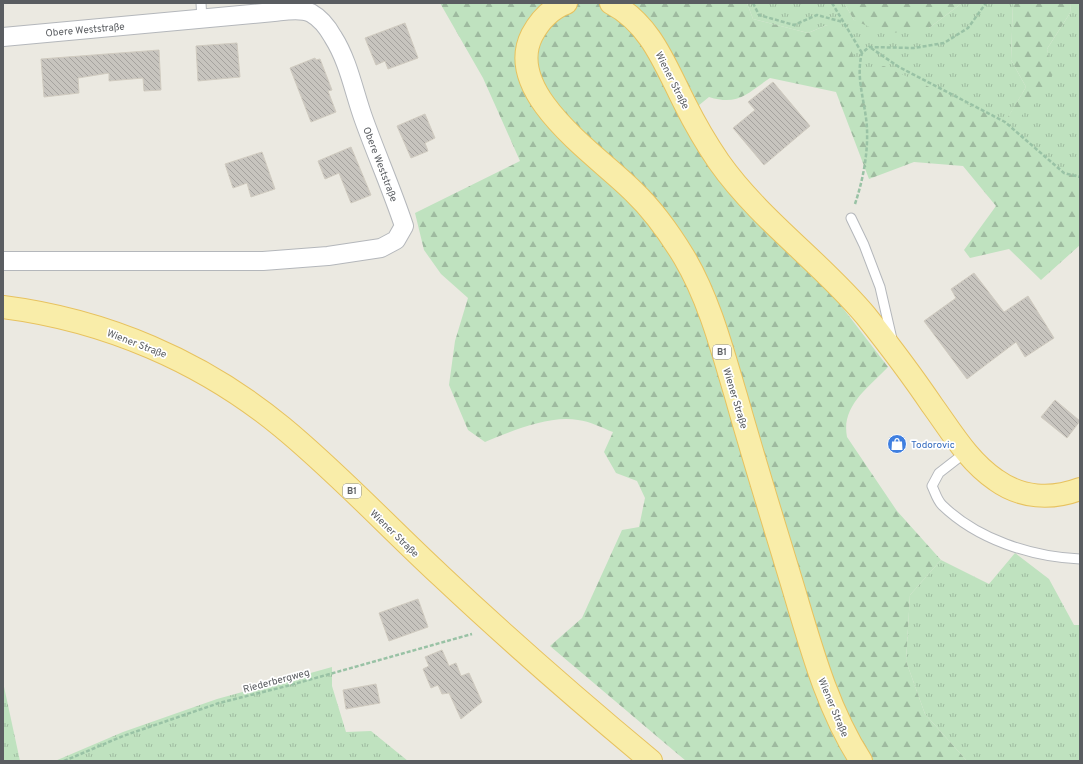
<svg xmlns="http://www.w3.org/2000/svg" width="1083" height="764" font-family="Overpass,sans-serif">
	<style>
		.grass { fill: url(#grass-tufts) }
		.forest { fill: url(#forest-firs) }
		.building { fill: url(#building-back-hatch); stroke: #d0cbc0 }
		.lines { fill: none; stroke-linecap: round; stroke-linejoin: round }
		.lane-casing { stroke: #b4b7bb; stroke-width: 11 }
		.street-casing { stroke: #b4b7bb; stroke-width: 20 }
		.primary-casing { stroke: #e7c25f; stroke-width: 24 }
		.path { stroke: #99c2a5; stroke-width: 2.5; stroke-dasharray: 4 2; stroke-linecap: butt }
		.lane { stroke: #fff; stroke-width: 9 }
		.street { stroke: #fff; stroke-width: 18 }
		.primary { stroke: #f9eda9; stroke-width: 22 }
		.labels { text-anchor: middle; stroke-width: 3.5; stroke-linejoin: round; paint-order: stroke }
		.shield { fill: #fff; stroke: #8c8e90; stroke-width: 1 }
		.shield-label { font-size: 9px; font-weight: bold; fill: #5a5d61 }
		.street-label { font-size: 10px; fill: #5a5d61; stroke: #fff }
		.shop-label { font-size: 10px; fill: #366cbe; stroke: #fff; text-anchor: start }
	</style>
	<defs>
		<pattern id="grass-tufts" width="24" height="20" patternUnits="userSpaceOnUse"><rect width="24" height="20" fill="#bfe2bf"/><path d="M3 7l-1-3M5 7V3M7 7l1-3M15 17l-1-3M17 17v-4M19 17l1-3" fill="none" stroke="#9eba9f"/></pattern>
		<pattern id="forest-firs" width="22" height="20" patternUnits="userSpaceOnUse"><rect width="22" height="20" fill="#bfe2bf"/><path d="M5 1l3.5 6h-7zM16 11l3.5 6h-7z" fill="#9eba9f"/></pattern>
		<pattern id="building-back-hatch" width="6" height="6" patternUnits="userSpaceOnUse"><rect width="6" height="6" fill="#c7c4be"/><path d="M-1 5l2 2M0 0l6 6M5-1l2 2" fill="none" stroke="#a5a29e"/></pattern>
	</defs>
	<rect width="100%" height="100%" fill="#ebe9e1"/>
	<!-- grass -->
	<g class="grass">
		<polygon points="747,3 844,3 854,20 929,28 962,3 1013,3 1011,60 1026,87 1006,121 1052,74 1047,49 1070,13 1071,3 1080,3 1080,177 1064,173 1005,122 859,70 827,25 808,33 753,19"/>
		<polygon points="1015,553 1049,579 1074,625 1080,625 1080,761 967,761 925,714 906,661 910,595 941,560 989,584"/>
		<polygon points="332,667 332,686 346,732 371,731 408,761 55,761 123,732 217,699"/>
		<polygon points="3,682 20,761 3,761"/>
	</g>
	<!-- forest -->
	<g class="forest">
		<path d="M 440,3 L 747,3 L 753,19 L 808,33 L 827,25 L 844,32 L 859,70 L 884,66 L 1005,122 L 1026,87 L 1011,60 L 1013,3 L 1071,3 L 1070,13 L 1047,49 L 1053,74 L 1041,98 L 1022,115 L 1006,122 L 1064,173 L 1080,176 L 1080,245 L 1041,280 L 1009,249 L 970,258 L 964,250 L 996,206 L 963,166 L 914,162 L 869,179 L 836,92 L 770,78 C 746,94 738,106 709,97 L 698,106 L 722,150 L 888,367 C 868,388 841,406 847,437 L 897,511 L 941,560 L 910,595 L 906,661 L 925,714 L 967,761 L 686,761 L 550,646 L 582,618 L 622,530 L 639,527 L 645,498 L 637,481 L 616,473 L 604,452 L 613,432 C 602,428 590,421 578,420 C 549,415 512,431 485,442 L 468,430 L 449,385 L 455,341 L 468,298 L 441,274 L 424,250 L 415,213 L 520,161 L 483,78 Z"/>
		<polygon points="844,3 962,3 929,28 885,34 854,20"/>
	</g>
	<!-- building -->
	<g class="building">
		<polygon points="405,23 418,58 388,69 385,61 376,65 365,38"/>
		<polygon points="237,43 240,77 198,81 196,46"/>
		<polygon points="159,50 161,90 144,91 143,78 109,81 109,73 78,78 79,93 44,97 41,59"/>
		<polygon points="315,58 316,60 320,59 332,90 328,91 336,112 311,122 290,68"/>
		<polygon points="773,82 810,126 764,165 733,128 755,110 748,102"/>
		<polygon points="425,114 435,138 425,143 428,151 411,158 397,126"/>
		<polygon points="351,147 371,195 351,203 339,173 325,179 318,161"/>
		<polygon points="262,152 275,189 251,197 247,183 233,188 225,164"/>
		<polygon points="974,273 1004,312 1028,296 1054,338 1025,357 1016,342 967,379 924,321 956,298 951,289"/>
		<polygon points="1055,400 1080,421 1067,438 1041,417"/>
		<polygon points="418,599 428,627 389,641 379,613"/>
		<polygon points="442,650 449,666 456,663 461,676 469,673 482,702 461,719 449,693 442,694 438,685 431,688 423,669 429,666 425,657"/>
		<polygon points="376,684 380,703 346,709 343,690"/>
	</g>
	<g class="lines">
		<!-- lane casing -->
		<g class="lane-casing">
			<g id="lane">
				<polyline points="201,3 202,19"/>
				<polyline points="851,218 864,245 880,287 892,339"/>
				<path d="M 966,452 L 939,473 L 932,486 C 935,492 937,500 942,505 C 977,539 1031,557 1080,559"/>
			</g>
		</g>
		<!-- street casing -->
		<g class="street-casing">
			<path id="street" d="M 3,37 L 274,12 C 285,11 301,8 311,13 C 320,18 328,28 333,37 C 349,62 354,93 364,120 C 377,156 392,190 404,226 L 396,240 L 381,248 L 328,256 L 263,261 L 3,261"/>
		</g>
		<!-- primary casing -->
		<g class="primary-casing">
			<g id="primary">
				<path d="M 566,3 C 550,9 540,20 532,35 C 502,94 600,157 634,192 C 654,211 670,234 684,257 C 709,299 722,349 736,396 C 754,460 774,524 793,587 C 811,647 827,708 861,761"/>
				<path d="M 611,3 C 651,24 665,65 685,104 C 695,124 706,143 719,162 C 760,220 821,262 866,316 C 889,345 911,374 932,405 C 951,431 968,461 996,480 C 1021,498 1051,500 1080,489"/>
				<path d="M 3,307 C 105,320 202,361 282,427 C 338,473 388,527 441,576 C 509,640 579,701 651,761"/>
			</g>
		</g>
		<!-- path -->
		<g class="path">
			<polyline points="753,3 759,15 794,25 817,15 843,22"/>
			<polyline points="832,3 862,53"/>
			<polyline points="871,48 899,67 1005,122 1064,173 1080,177"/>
			<path d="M 855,204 C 863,180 868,154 867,129 C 866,104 855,78 862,53 L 869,47 L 914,48 L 944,43 L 968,28 L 986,3"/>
			<polyline points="64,761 123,736 219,703 287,686 472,634"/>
		</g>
		<!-- lane -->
		<use href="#lane" class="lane"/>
		<!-- street -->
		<use href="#street" class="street"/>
		<!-- primary -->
		<use href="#primary" class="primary"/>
	</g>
	<!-- icons -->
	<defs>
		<g id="shop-disc" transform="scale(1)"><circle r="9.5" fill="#3f7fe0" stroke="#fff"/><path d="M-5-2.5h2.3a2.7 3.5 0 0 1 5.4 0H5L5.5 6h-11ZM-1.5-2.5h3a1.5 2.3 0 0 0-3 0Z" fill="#fff"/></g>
	</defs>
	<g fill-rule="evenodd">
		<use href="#shop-disc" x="897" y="444"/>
	</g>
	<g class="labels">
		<!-- shield labels -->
		<g class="shield">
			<rect x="713" y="345" width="18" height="14" rx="3"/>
			<rect x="343" y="484" width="18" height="14" rx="3"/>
		</g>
		<g class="shield-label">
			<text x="722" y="355">B1</text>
			<text x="352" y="494">B1</text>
		</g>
		<!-- street labels -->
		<g class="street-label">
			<text transform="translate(85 29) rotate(-5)" y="4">Obere Weststraße</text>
			<text transform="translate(673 80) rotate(63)" y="4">Wiener Straße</text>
			<text transform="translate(381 164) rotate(69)" y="4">Obere Weststraße</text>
			<text transform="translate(137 343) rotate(21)" y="4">Wiener Straße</text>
			<text transform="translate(736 398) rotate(73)" y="4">Wiener Straße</text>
			<text transform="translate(395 533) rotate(44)" y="4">Wiener Straße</text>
			<text transform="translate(276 680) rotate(-15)" y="4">Riederbergweg</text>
			<text transform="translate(834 707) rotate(67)" y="4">Wiener Straße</text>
		</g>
		<!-- shop labels -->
		<g class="shop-label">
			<text x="911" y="448">Todorovic</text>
		</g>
	</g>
	<!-- border -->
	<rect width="1083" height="764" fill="none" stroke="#5a5d61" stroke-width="8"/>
</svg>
